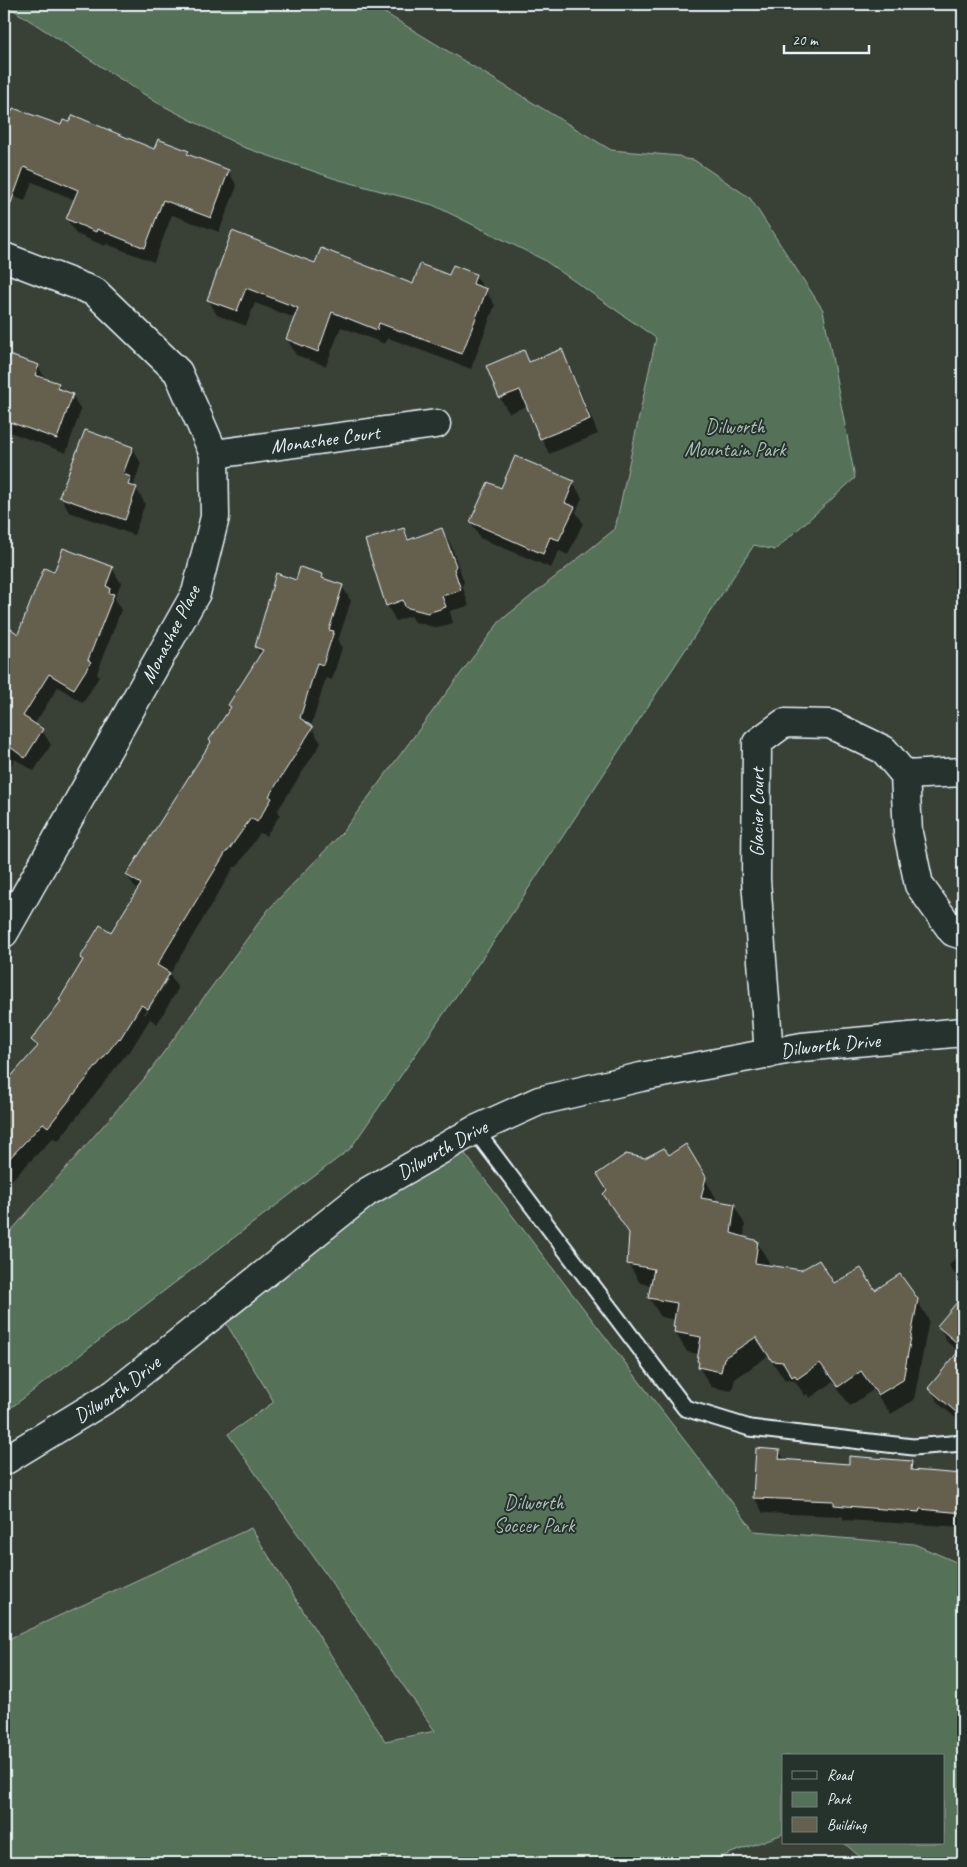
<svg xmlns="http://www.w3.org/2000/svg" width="967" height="1867" font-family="Caveat,sans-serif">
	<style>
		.green { fill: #547159; stroke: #9eb1a8 }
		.shadow { fill: #0007; fill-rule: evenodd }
		.building { fill: #65614e; stroke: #e8f1f8 }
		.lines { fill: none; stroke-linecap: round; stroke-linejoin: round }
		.service-casing { stroke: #e8f1f8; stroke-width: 19 }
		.minor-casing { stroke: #e8f1f8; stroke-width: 31 }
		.tertiary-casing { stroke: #e8f1f8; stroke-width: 31 }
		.service { stroke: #26332d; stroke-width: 15 }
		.minor { stroke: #26332d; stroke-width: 28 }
		.tertiary { stroke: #26332d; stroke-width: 28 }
		.labels { text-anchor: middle; stroke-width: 4; stroke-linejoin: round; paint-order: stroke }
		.park-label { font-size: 20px; fill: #adbeb8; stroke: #26332d }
		.street-label { font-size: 20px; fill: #e8f1f8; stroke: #26332d }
	</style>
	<rect width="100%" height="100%" fill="#394137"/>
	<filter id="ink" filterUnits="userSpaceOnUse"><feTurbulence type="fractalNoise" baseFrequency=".02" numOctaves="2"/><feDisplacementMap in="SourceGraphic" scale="10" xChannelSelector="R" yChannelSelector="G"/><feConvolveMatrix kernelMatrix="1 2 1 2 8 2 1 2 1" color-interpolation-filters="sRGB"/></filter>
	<g filter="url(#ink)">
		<!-- green -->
		<g class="green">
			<polygon points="4,4 370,4 611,150 679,156 685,159 694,160 750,198 823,310 855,478 775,550 754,545 494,941 350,1149 4,1413 4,1239 144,1079 268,910 341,834 500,621 615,529 656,338 544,260 433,205 336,179 243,147 156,102"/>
			<polygon points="456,1142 754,1531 914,1544 963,1565 963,1863 867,1863 844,1843 943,1843 943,1756 783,1756 783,1834 704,1863 4,1863 4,1641 251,1528 385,1741 435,1731 228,1434 274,1402 218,1310"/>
		</g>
		<!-- shadow -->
		<g class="shadow">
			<polygon points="4,120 61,127 154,151 188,152 191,157 228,171 237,186 219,232 172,215 154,262 106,244 105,246 76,234 67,219 75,200 32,182 25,201 4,193"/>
			<polygon points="316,264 413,285 450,276 475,275 495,305 471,369 388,338 385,344 341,327 326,366 296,355 287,339 295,318 255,303 246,326 217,315 208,299"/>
			<polygon points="561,350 570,366 598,434 549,454 527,406 509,413 500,398 488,367 524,352 530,363"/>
			<polygon points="4,353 38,366 46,380 58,384 62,390 72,395 81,410 66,453 4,430"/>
			<polygon points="132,448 141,463 134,484 145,504 134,535 69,512 60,497"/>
			<polygon points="573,482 582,498 576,512 583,523 568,555 559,551 551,568 480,538 471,522 502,490"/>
			<polygon points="403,529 410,540 442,529 451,545 464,582 462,585 469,606 450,611 453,623 437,628 415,622 411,616 396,621 387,605"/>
			<polygon points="112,568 121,583 115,598 121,610 97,674 99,677 83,703 58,687 34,725 42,730 51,745 34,771 15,759 4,776 4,642 11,630 19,636 55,574"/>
			<path d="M 322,576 L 325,581 L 342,586 L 351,601 L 338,641 L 342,648 L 332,680 L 326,678 L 311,727 L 321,743 L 278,810 L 280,815 L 266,836 L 260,833 L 237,867 L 234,867 L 170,974 L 178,989 L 157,1024 L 150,1019 L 129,1053 L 128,1052 L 58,1141 L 53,1138 L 4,1188 L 4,1088 L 37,1048 L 32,1040 L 61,1002 L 60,1000 L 84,962 L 81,958 L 112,934 L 138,892 L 127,875 L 212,743 L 231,709 L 229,705 L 261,656 L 256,647 L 297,582 ZM 166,978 L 168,980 L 145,1015 L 143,1014 Z"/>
			<polygon points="4,808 10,818 4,828"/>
			<polygon points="686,1146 716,1198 715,1202 734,1205 745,1225 744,1238 757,1242 769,1262 768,1266 834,1285 917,1300 929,1320 914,1400 891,1414 873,1390 850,1406 833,1382 810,1398 807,1394 805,1396 795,1381 785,1380 768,1356 735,1379 732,1391 711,1387 699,1367 699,1354 687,1352 675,1332 675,1320 661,1317 649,1298 652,1286 640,1283 628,1263 630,1235 605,1194 645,1159 669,1156"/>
			<polygon points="963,1249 963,1285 949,1266"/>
			<polygon points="963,1297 963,1424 939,1404 930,1388 960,1352 947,1342 939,1326"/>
			<polygon points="779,1451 785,1460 850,1465 911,1463 916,1471 963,1475 963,1527 844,1520 842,1516 763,1513 754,1497"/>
		</g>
		<!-- building -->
		<g class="building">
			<polygon points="13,108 61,125 63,120 69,122 73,115 154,149 158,139 189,151 187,154 229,170 211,218 163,200 145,248 97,229 96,232 66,219 78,190 24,167 7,214 4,213 4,118 9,120"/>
			<polygon points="232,231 315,263 321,248 413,284 420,264 449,275 453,265 476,274 473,284 487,289 462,354 379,323 377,330 332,312 318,352 286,339 298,308 246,288 237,311 207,300"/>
			<polygon points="562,349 590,419 540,439 520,390 499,398 486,366 524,350 529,362"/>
			<polygon points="9,355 39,365 35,375 59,383 57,388 73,394 57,439 4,420 4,371"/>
			<polygon points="85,430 133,447 123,474 131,477 128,485 137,487 125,520 59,497"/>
			<polygon points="515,456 574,481 565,503 575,507 559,540 550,537 543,554 470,522 488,482 501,488"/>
			<polygon points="404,528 408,540 442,528 456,566 454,569 461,590 442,596 446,607 428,613 405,607 403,600 386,606 365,540"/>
			<polygon points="63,548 113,567 106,586 110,588 109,593 114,594 88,660 91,662 74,689 49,674 23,716 43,729 25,758 6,744 4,747 4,624 18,634 44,568 54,572"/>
			<polygon points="300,567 323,574 322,578 343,585 329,630 334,631 323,665 317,663 300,718 313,727 269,796 272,798 257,822 251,818 228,851 226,852 157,965 170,973 148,1009 141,1005 120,1039 119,1038 48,1127 43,1123 4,1164 4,1089 6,1082 38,1046 31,1040 61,1001 59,1000 83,960 80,958 100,925 111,932 141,884 126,875 211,742 209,740 231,707 228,705 263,650 255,647 276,573 296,580"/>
			<polygon points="686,1144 706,1177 701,1198 735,1204 731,1233 758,1241 755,1263 801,1270 819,1260 834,1283 861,1268 875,1290 900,1274 918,1299 903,1380 878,1395 861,1371 838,1387 820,1363 797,1379 795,1375 792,1377 783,1362 772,1361 756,1337 724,1358 721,1372 698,1367 699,1362 697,1361 701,1337 674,1332 675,1327 673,1327 677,1303 648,1298 654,1269 627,1264 629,1233 603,1194 607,1190 597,1174 626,1154 645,1158 664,1148 669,1155"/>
			<polygon points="963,1295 963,1418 928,1388 962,1347 937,1326"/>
			<polygon points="756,1448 780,1450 779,1459 849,1464 849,1456 874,1458 912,1461 911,1470 963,1474 963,1513 920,1509 919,1512 834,1505 834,1501 753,1498"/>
		</g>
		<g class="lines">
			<!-- service casing -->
			<g class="service-casing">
				<polyline id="service" points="475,1130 685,1408 750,1428 913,1447 963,1443"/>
			</g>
			<!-- minor casing -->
			<g class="minor-casing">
				<g id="minor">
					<polyline points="4,257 95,292 178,372 214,454 215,517 196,593 4,933"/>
					<path id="s1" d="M 214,454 L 436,424"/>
					<polyline points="905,775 963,772"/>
					<path id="s2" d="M 769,1054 L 756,880 L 757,743 L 784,723 L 830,724 L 884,750 L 905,775 L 908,833 L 919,885 L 953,932 L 963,935"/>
				</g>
			</g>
			<!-- tertiary casing -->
			<g class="tertiary-casing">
				<g id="tertiary">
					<path id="s3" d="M 4,1461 L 114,1394 L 367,1192 L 475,1130 L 539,1101 L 641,1077 L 802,1047 L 963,1032"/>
				</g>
			</g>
			<!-- service -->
			<use href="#service" class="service"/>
			<!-- minor -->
			<use href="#minor" class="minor"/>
			<!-- tertiary -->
			<use href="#tertiary" class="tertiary"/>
		</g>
	</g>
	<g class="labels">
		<!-- park labels -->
		<g class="park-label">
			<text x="735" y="433">Dilworth<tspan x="735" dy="23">Mountain Park</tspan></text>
			<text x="534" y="1509">Dilworth<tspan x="534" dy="23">Soccer Park</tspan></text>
		</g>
		<!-- street labels -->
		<g class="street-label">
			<text dy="7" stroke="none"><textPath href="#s1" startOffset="112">Monashee Court</textPath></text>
			<text transform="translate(170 634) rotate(-63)" y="7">Monashee Place</text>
			<text dy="7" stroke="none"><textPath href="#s2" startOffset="242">Glacier Court</textPath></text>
			<text dy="7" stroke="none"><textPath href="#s3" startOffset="944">Dilworth Drive</textPath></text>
			<text dy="7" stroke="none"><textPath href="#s3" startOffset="539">Dilworth Drive</textPath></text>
			<text dy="7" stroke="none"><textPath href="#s3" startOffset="134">Dilworth Drive</textPath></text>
		</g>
	</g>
	<!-- margin -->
	<rect width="967" height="1867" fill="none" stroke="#26332d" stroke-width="20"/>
	<rect x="10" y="10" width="947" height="1847" fill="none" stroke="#e8f1f8" stroke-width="2" filter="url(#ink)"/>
	<!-- legend -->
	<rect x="782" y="1754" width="162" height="90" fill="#26332d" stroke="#747f7e"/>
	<rect x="792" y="1771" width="25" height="8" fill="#26332d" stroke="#747f7e"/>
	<text x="827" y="1780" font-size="15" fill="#e8f1f8">Road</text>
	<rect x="792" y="1792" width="25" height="15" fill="#547159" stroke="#747f7e"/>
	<text x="827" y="1804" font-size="15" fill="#e8f1f8">Park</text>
	<rect x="792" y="1817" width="25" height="15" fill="#65614e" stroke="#747f7e"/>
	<text x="827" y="1830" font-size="15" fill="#e8f1f8">Building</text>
	<!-- scale -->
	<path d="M784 45v8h85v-8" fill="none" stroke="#e8f1f8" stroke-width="2.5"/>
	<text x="792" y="45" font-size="15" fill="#e8f1f8" stroke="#26332d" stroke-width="4" paint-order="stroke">20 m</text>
</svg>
